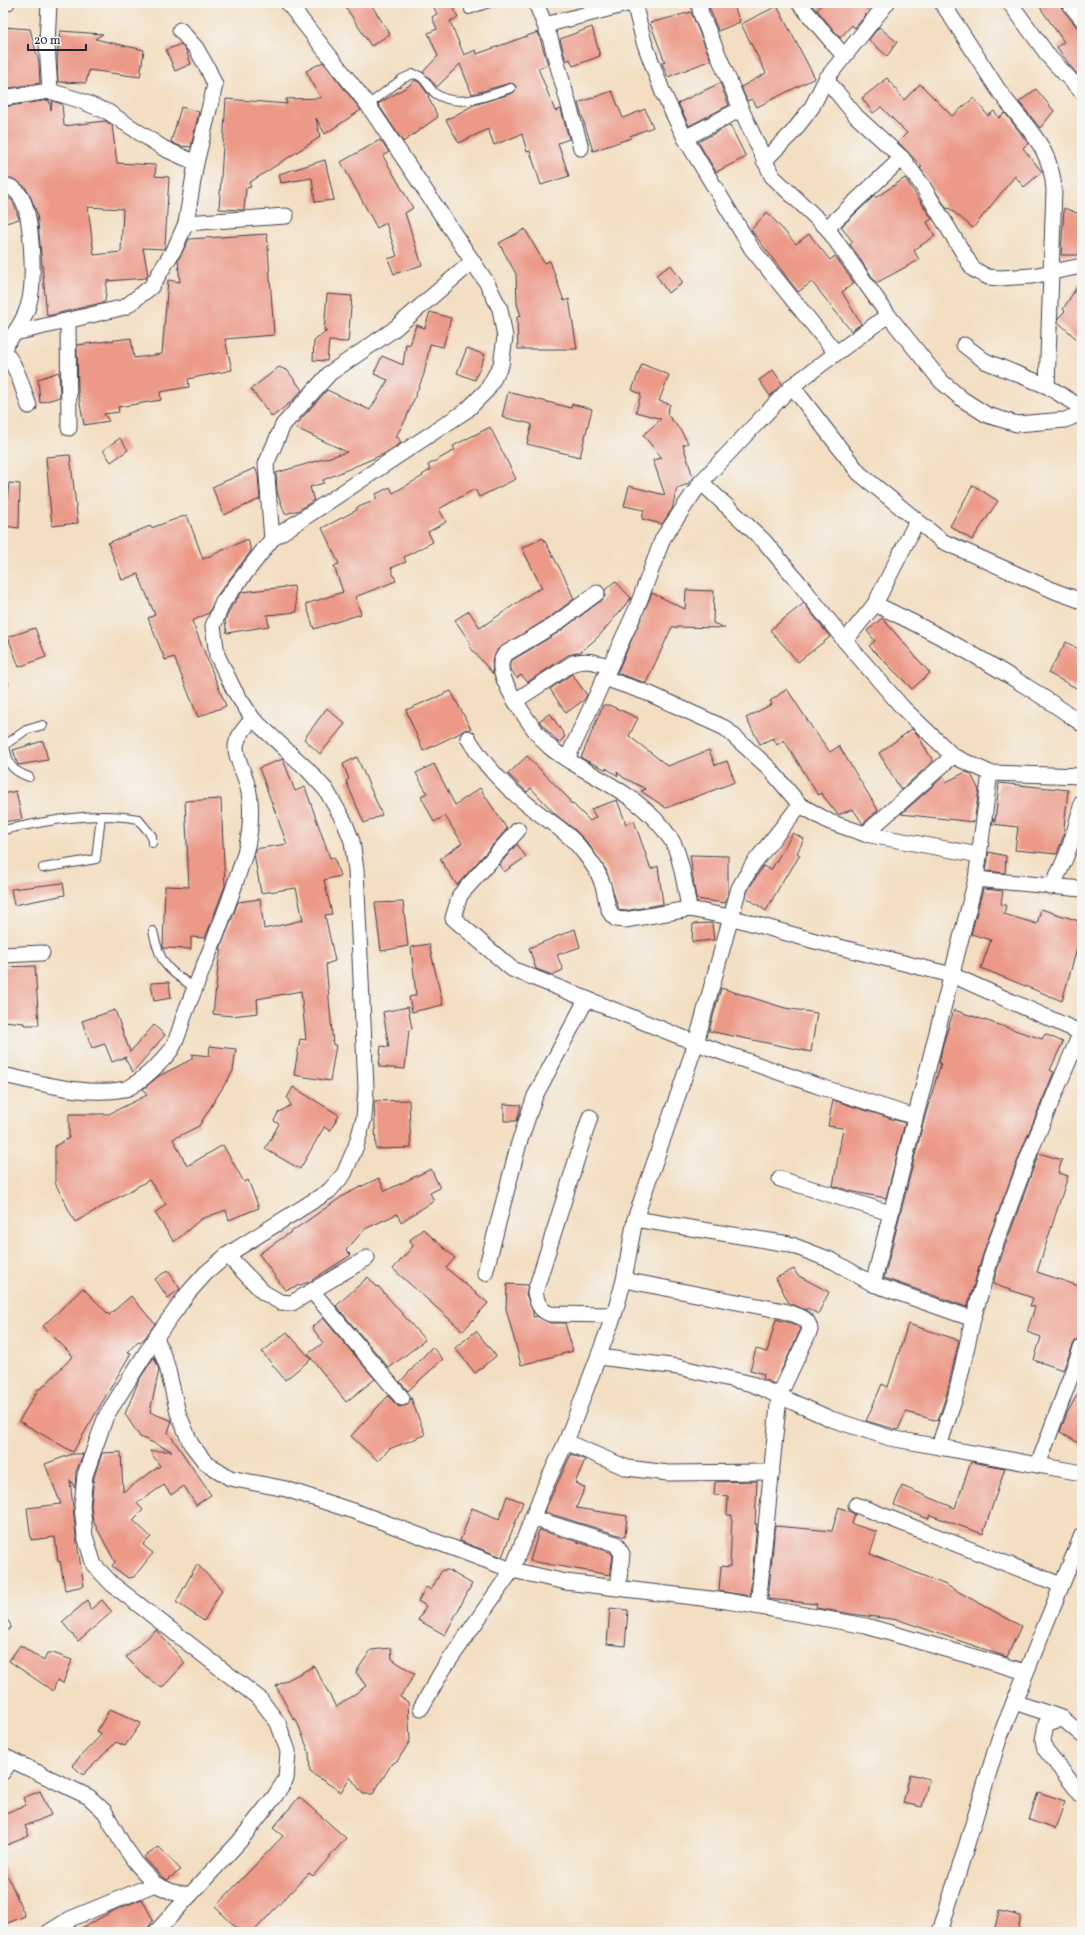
<svg xmlns="http://www.w3.org/2000/svg" width="1085" height="1935" font-family="Vollkorn,serif">
	<style>
		.building { fill: #ec9987; fill-rule: evenodd }
		.lines { fill: none; stroke-linecap: round; stroke-linejoin: round }
		.service-casing { stroke: #413e4f; stroke-width: 10 }
		.minor-casing { stroke: #413e4f; stroke-width: 17 }
		.service { stroke: #fff; stroke-width: 8 }
		.minor { stroke: #fff; stroke-width: 15 }
	</style>
	<rect width="100%" height="100%" fill="#f6f6f2"/>
	<filter id="ink" filterUnits="userSpaceOnUse"><feTurbulence type="fractalNoise" baseFrequency=".025" numOctaves="2"/><feDisplacementMap in="SourceGraphic" scale="8" xChannelSelector="R" yChannelSelector="G"/><feConvolveMatrix kernelMatrix="1 2 1 2 8 2 1 2 1" color-interpolation-filters="sRGB"/></filter>
	<filter id="wash" filterUnits="userSpaceOnUse"><feTurbulence type="fractalNoise" baseFrequency=".012" numOctaves="4" result="noise"/><feDisplacementMap in="SourceGraphic" scale="16" xChannelSelector="R" yChannelSelector="G"/><feGaussianBlur stdDeviation="0.9" result="paint"/><feColorMatrix in="noise" values="0 0 0 0 0 0 0 0 0 0 0 0 0 0 0 0 0 1.4 0 .05"/><feComposite in="paint" operator="in"/></filter>
	<g filter="url(#wash)">
		<rect width="100%" height="100%" fill="#f3dec1"/>
		<g id="blocks">
			<!-- building -->
			<g class="building">
				<polygon points="343,3 370,3 390,34 371,46"/>
				<polygon points="432,3 452,3 458,18 450,21 464,55 476,50 477,54 538,32 548,65 538,68 555,111 561,109 569,139 558,143 569,176 541,185 530,151 527,152 522,134 494,145 488,129 459,143 446,120 474,105 513,93 515,91 516,87 514,84 510,83 472,94 460,64 437,87 423,72 438,56 428,33 437,29 432,17 437,14"/>
				<polygon points="719,3 733,3 740,22 718,31 709,7"/>
				<polygon points="823,3 873,3 864,13 866,15 855,28 852,25 840,38 817,10"/>
				<polygon points="1037,3 1060,3 1062,9 1082,33 1082,79 1070,66 1057,47 1064,42"/>
				<polygon points="777,6 815,78 757,107 752,99 747,101 741,87 766,73 741,24"/>
				<polygon points="691,12 711,60 668,77 662,63 665,62 650,23"/>
				<polygon points="3,27 30,29 39,63 40,83 3,89"/>
				<polygon points="592,27 600,56 573,66 570,59 566,61 560,39"/>
				<polygon points="879,27 897,42 887,56 869,40"/>
				<polygon points="60,31 103,34 95,39 144,50 140,77 89,70 86,83 58,82 57,59"/>
				<polygon points="181,44 186,50 191,64 175,71 166,50"/>
				<polygon points="323,62 361,110 325,134 316,118 320,137 249,183 251,187 246,188 244,210 219,209 226,99 287,104 286,99 321,98 306,71"/>
				<polygon points="887,78 904,100 920,84 952,116 974,98 988,116 994,111 999,118 1005,113 1028,143 1023,148 1042,172 1024,187 1015,176 973,228 949,208 947,209 920,168 922,167 898,142 907,133 881,107 873,113 862,98"/>
				<polygon points="415,80 420,83 429,96 428,97 438,117 403,142 378,104 410,85"/>
				<polygon points="720,83 729,105 689,126 678,103"/>
				<polygon points="1036,89 1054,111 1040,128 1019,102"/>
				<polygon points="612,91 623,118 645,109 653,127 630,136 631,138 593,151 578,103"/>
				<path d="M 49,100 L 51,110 L 52,101 L 62,104 L 64,126 L 105,121 L 112,125 L 117,163 L 156,165 L 155,176 L 169,177 L 165,246 L 164,249 L 143,248 L 148,275 L 146,278 L 107,281 L 105,302 L 47,316 L 37,213 L 30,196 L 25,187 L 15,180 L 3,176 L 3,107 ZM 88,207 L 123,209 L 121,252 L 94,255 Z"/>
				<polygon points="181,107 199,112 191,147 180,146 171,142"/>
				<polygon points="730,125 746,157 716,172 698,142"/>
				<polygon points="380,140 389,152 383,156 413,208 405,213 422,265 394,274 388,259 397,256 386,223 377,228 341,162"/>
				<polygon points="325,160 334,200 315,202 312,178 281,183 279,174"/>
				<polygon points="905,178 932,219 927,222 935,236 914,250 919,260 876,283 850,244 853,242 841,227 874,196 875,198"/>
				<polygon points="3,194 13,201 19,219 3,224"/>
				<polygon points="1064,208 1082,215 1082,255 1061,255"/>
				<polygon points="767,212 796,244 809,234 830,260 835,256 854,283 842,292 861,324 851,331 812,282 798,292 751,230"/>
				<polygon points="525,229 544,263 550,261 564,301 569,299 577,349 518,349 517,317 521,316 517,304 516,274 499,243"/>
				<polygon points="267,234 274,335 225,339 232,370 188,379 189,387 160,392 161,400 118,407 119,412 104,414 109,421 84,425 78,392 77,345 131,338 134,358 162,354 168,280 180,282 178,260 189,239"/>
				<polygon points="671,265 683,283 668,293 656,275"/>
				<polygon points="1082,279 1082,344 1058,322 1058,318 1065,311 1063,309"/>
				<polygon points="327,294 352,296 348,342 329,341 327,361 313,360 314,341 327,331 324,332"/>
				<polygon points="430,312 451,318 443,347 430,344 424,374 406,419 395,438 398,437 401,443 384,454 323,480 324,483 310,487 314,500 299,510 285,514 277,492 276,473 347,452 296,428 301,419 327,390 370,410 388,380 374,374 382,356 403,365 406,344 410,345 416,325 425,328"/>
				<polygon points="467,348 485,355 475,380 457,373"/>
				<polygon points="642,364 669,375 659,401 670,404 667,414 681,431 688,443 683,445 693,477 688,484 677,488 672,509 662,524 642,519 644,510 624,506 629,486 665,495 653,460 662,458 643,435 661,419 636,412 641,394 632,390"/>
				<polygon points="279,367 288,371 302,390 291,402 272,417 251,389"/>
				<polygon points="773,370 782,383 770,396 759,380"/>
				<polygon points="59,372 60,397 40,403 38,379"/>
				<polygon points="508,392 571,408 572,404 592,409 580,457 527,444 532,424 502,417"/>
				<polygon points="490,427 516,479 479,497 475,489 439,509 446,522 428,532 433,542 404,557 406,562 391,568 396,581 355,597 361,614 314,629 306,604 343,592 334,566 339,564 322,528 357,510 356,508 376,500 376,494 390,487 393,493 423,476 422,475 430,470 428,465 455,450 453,446"/>
				<polygon points="120,438 128,450 111,462 103,450"/>
				<polygon points="70,455 78,523 52,526 46,457"/>
				<polygon points="255,468 258,475 260,499 224,515 212,487"/>
				<polygon points="9,483 20,484 19,528 4,526"/>
				<polygon points="973,485 998,501 972,540 950,526"/>
				<polygon points="187,515 203,559 248,539 251,551 216,597 209,613 192,621 226,706 198,717 174,657 165,660 148,618 155,615 138,574 122,580 108,543 150,526 151,528"/>
				<polygon points="543,538 565,578 574,599 549,618 498,649 492,661 493,674 469,646 471,644 455,620 469,611 480,628 533,592 542,588 522,548"/>
				<polygon points="615,581 631,598 599,636 581,652 568,655 528,682 521,675 517,678 511,670 511,661 559,632 602,600 605,596 605,590"/>
				<polygon points="294,586 297,612 267,615 269,626 227,633 225,621 231,607 242,592"/>
				<polygon points="686,590 714,591 713,623 725,628 672,627 646,683 617,673 652,593 685,609"/>
				<polygon points="804,603 830,637 798,662 770,630"/>
				<polygon points="882,618 930,673 912,689 869,646 875,641 867,631"/>
				<polygon points="35,628 46,657 19,667 8,637"/>
				<polygon points="1066,642 1082,651 1082,691 1048,673"/>
				<polygon points="572,674 587,695 584,700 566,713 550,689"/>
				<polygon points="787,689 813,729 830,752 839,746 878,810 863,824 853,809 838,815 821,793 818,795 784,740 777,745 773,738 760,744 746,718 772,704 770,701"/>
				<polygon points="451,691 471,729 464,730 460,733 423,751 406,710"/>
				<polygon points="603,705 609,705 638,718 629,736 668,766 709,750 715,765 727,761 735,782 666,808 641,791 646,789 624,778 617,772 618,776 606,768 607,770 581,758"/>
				<polygon points="327,708 345,724 320,754 304,739"/>
				<polygon points="550,713 565,736 559,743 539,721"/>
				<polygon points="912,729 917,734 933,761 901,790 879,753"/>
				<polygon points="43,741 48,760 18,765 13,750"/>
				<polygon points="527,756 569,799 570,803 572,803 590,821 596,817 591,809 617,800 626,824 634,821 651,869 658,866 663,904 625,911 619,910 606,870 588,843 575,830 555,814 531,788 527,792 508,774"/>
				<polygon points="357,757 382,815 364,823 346,781 349,779 343,764"/>
				<polygon points="283,759 295,791 305,787 330,858 334,857 340,876 324,880 332,914 325,915 335,961 326,964 333,1045 336,1045 330,1081 294,1075 300,1039 306,1040 301,991 257,999 258,1013 232,1016 213,1014 219,959 222,950 220,949 238,902 260,899 264,929 303,920 296,888 261,893 254,854 255,849 287,844 259,768"/>
				<polygon points="434,764 455,805 480,788 507,829 457,885 440,859 462,843 445,816 434,822 421,796 427,793 416,773"/>
				<polygon points="966,772 971,774 979,790 974,822 901,814 943,777 946,782"/>
				<polygon points="999,783 1068,790 1063,837 1057,854 1015,850 1018,827 992,824 993,818 995,822"/>
				<polygon points="16,791 22,819 3,822 3,794"/>
				<polygon points="221,799 225,886 209,928 205,938 191,937 191,949 163,948 165,886 189,887 185,801"/>
				<polygon points="793,833 804,839 797,853 800,855 787,876 786,875 766,911 746,897 747,892 763,866 771,870"/>
				<polygon points="517,844 526,857 504,872 499,865"/>
				<polygon points="989,852 1006,856 1005,873 986,871"/>
				<polygon points="690,855 728,856 728,894 725,903 696,899"/>
				<polygon points="63,883 65,895 14,905 11,889"/>
				<polygon points="983,889 1003,891 1001,904 1006,905 1004,914 1037,924 1041,909 1082,922 1082,931 1062,1001 981,968 991,940 971,934"/>
				<polygon points="403,902 408,946 381,951 375,903"/>
				<polygon points="712,923 714,940 692,942 693,924"/>
				<polygon points="575,929 580,947 557,955 563,970 552,975 536,969 529,948"/>
				<polygon points="429,944 443,1005 412,1012 409,997 416,995 411,947"/>
				<polygon points="35,966 39,1025 24,1025 24,1023 3,1021 3,967"/>
				<polygon points="169,982 171,998 154,1001 151,983"/>
				<polygon points="721,988 785,1008 817,1013 811,1052 709,1031"/>
				<polygon points="408,1007 412,1029 409,1030 405,1069 379,1067 381,1046 389,1047 383,1012"/>
				<polygon points="115,1010 130,1052 154,1025 165,1035 133,1072 125,1059 126,1057 112,1062 105,1044 92,1048 82,1021"/>
				<polygon points="954,1010 1042,1039 1045,1034 1063,1042 1050,1070 1054,1072 1022,1149 985,1248 967,1307 884,1278 925,1116 941,1063 939,1063 943,1044"/>
				<polygon points="210,1046 236,1049 233,1071 199,1126 173,1139 187,1166 223,1145 244,1182 248,1180 259,1208 229,1220 226,1210 201,1219 174,1242 155,1213 166,1204 149,1180 75,1222 55,1183 55,1146 69,1138 69,1114 109,1114 147,1095 143,1089 159,1076 192,1059 192,1054 209,1056"/>
				<polygon points="293,1087 339,1115 330,1131 324,1127 300,1169 265,1149 279,1124 274,1121 278,1113 291,1105 287,1098"/>
				<polygon points="409,1100 411,1148 376,1149 374,1101"/>
				<polygon points="833,1100 905,1123 886,1198 854,1192 833,1186 843,1128 828,1126"/>
				<polygon points="504,1104 521,1105 517,1121 504,1121"/>
				<polygon points="1039,1153 1062,1160 1058,1173 1068,1176 1037,1272 1082,1287 1082,1337 1077,1339 1074,1343 1063,1370 1034,1360 1041,1337 1027,1332 1035,1307 1030,1306 1033,1298 993,1284 1002,1254"/>
				<polygon points="431,1169 440,1188 430,1193 434,1201 401,1222 397,1214 365,1229 346,1250 351,1255 309,1282 285,1290 259,1254 346,1194 379,1178 385,1191"/>
				<polygon points="423,1229 455,1258 446,1268 488,1303 463,1331 393,1269 413,1246 410,1240"/>
				<polygon points="794,1269 797,1275 829,1292 818,1314 807,1308 806,1310 789,1303 776,1278"/>
				<polygon points="168,1270 180,1289 168,1298 155,1279"/>
				<polygon points="368,1277 377,1287 378,1286 425,1340 389,1368 336,1306"/>
				<polygon points="507,1284 528,1285 526,1294 533,1312 533,1317 537,1316 550,1323 565,1323 573,1351 521,1365 506,1309"/>
				<polygon points="83,1288 109,1315 131,1296 155,1324 145,1338 140,1342 138,1341 128,1352 131,1353 73,1452 19,1421 39,1388 41,1389 73,1356 43,1326"/>
				<polygon points="323,1318 375,1379 346,1402 308,1354 323,1343 312,1327"/>
				<polygon points="776,1319 797,1325 801,1329 775,1384 763,1379 764,1374 750,1370 756,1349 767,1352"/>
				<polygon points="908,1324 959,1340 947,1393 938,1421 906,1412 898,1430 866,1421 882,1384 888,1387"/>
				<polygon points="476,1331 496,1356 475,1373 455,1348"/>
				<polygon points="287,1332 311,1359 285,1380 262,1352"/>
				<polygon points="432,1347 443,1359 408,1391 400,1382"/>
				<polygon points="154,1357 159,1370 150,1412 172,1421 168,1432 211,1495 196,1505 184,1486 171,1495 164,1485 137,1503 143,1510 133,1520 151,1537 143,1545 153,1553 134,1577 128,1578 112,1566 115,1562 93,1521 91,1505 94,1477 102,1453 121,1452 123,1492 160,1466 150,1451 172,1451 140,1437 125,1414 139,1380"/>
				<polygon points="1082,1386 1082,1445 1060,1432 1067,1413"/>
				<polygon points="388,1396 399,1407 407,1405 411,1398 425,1435 389,1449 378,1461 351,1436"/>
				<polygon points="72,1454 83,1454 76,1472 75,1488 70,1480 76,1537 84,1586 65,1590 60,1561 58,1562 55,1537 31,1540 27,1508 61,1504 45,1464"/>
				<polygon points="571,1454 585,1460 575,1483 585,1488 576,1508 627,1516 625,1537 544,1512"/>
				<polygon points="971,1462 1005,1468 983,1534 930,1515 928,1519 894,1505 902,1486 955,1508"/>
				<polygon points="757,1481 755,1524 757,1524 750,1596 719,1591 721,1566 730,1567 732,1515 727,1515 728,1496 714,1495 715,1482"/>
				<polygon points="507,1496 523,1502 502,1557 460,1541 472,1508 499,1519"/>
				<polygon points="839,1507 855,1514 852,1524 877,1532 870,1554 946,1585 1021,1626 1007,1657 899,1620 852,1614 816,1608 817,1604 768,1599 775,1526 832,1531"/>
				<polygon points="539,1530 610,1552 613,1556 610,1575 530,1561"/>
				<polygon points="197,1564 222,1590 204,1621 176,1602"/>
				<polygon points="442,1570 448,1570 472,1584 445,1635 418,1620 426,1606 418,1601 426,1587 431,1590"/>
				<polygon points="88,1600 90,1610 102,1600 112,1612 78,1641 62,1622"/>
				<polygon points="610,1608 628,1610 625,1646 607,1644"/>
				<polygon points="156,1630 185,1663 162,1688 146,1677 126,1657"/>
				<polygon points="20,1645 44,1661 47,1653 53,1653 72,1660 63,1683 57,1680 53,1691 9,1661"/>
				<polygon points="391,1648 392,1659 415,1674 400,1697 408,1702 410,1741 398,1760 391,1765 373,1794 363,1794 350,1777 341,1792 310,1772 309,1752 296,1719 294,1720 276,1686 314,1666 336,1707 366,1686 356,1672 371,1650"/>
				<polygon points="110,1709 141,1723 125,1746 116,1742 83,1775 72,1765 102,1734 97,1731"/>
				<polygon points="910,1774 929,1779 922,1807 903,1803"/>
				<polygon points="40,1791 51,1815 25,1826 29,1836 7,1845 3,1835 3,1814 26,1805 23,1798"/>
				<polygon points="1038,1792 1065,1801 1055,1829 1029,1820"/>
				<polygon points="299,1797 346,1838 313,1876 309,1873 253,1932 241,1932 215,1907 283,1836 273,1828"/>
				<polygon points="159,1847 181,1870 167,1880 162,1877 144,1857"/>
				<polygon points="3,1865 25,1916 3,1925"/>
				<polygon points="142,1899 153,1920 145,1932 74,1932 117,1909"/>
				<polygon points="999,1911 1021,1916 1018,1932 994,1932"/>
			</g>
		</g>
	</g>
	<g filter="url(#ink)">
		<use href="#blocks" fill-opacity="0" stroke="#413e4f" stroke-width="1"/>
		<g class="lines">
			<!-- service casing -->
			<g class="service-casing">
				<g id="service">
					<polyline points="469,10 489,3"/>
					<path d="M 368,105 L 402,79 L 413,74 C 427,76 426,87 436,94 C 458,109 490,95 511,88"/>
					<polyline points="3,685 4,684"/>
					<path d="M 29,777 C 10,770 8,764 5,745 L 26,730 L 43,725"/>
					<path d="M 3,830 C 47,821 93,811 138,819 L 152,836 L 152,843"/>
					<polyline points="43,868 96,859 101,816"/>
					<path d="M 153,931 C 160,964 167,970 195,988"/>
					<polyline points="3,1622 6,1626"/>
				</g>
			</g>
			<!-- minor casing -->
			<g class="minor-casing">
				<g id="minor">
					<polyline points="49,3 47,44 50,91"/>
					<polyline points="536,3 550,38 581,148"/>
					<polyline points="634,3 644,42 663,93 685,138 752,249 836,353"/>
					<polyline points="699,3 701,14 741,109 772,176 827,228 888,315 941,381 962,399 987,415 1017,424 1065,420 1082,413"/>
					<polyline points="799,3 844,56"/>
					<path d="M 942,3 C 961,31 979,60 997,88 C 1021,123 1052,145 1054,190 L 1047,386"/>
					<polyline points="1010,3 1050,58 1082,92"/>
					<polyline points="1069,3 1082,19"/>
					<polyline points="3,4 7,3"/>
					<polyline points="545,25 631,3"/>
					<polyline points="826,79 856,116 902,158 922,185 973,269 988,277 1000,278 1032,276 1082,266"/>
					<polyline points="3,98 50,91 79,100 108,112 163,148 196,163"/>
					<polyline points="685,138 741,109"/>
					<polyline points="764,161 793,132 812,107 826,79 887,3"/>
					<path d="M 3,185 C 11,186 18,191 22,199 C 32,216 35,283 29,303 C 25,319 14,335 3,348"/>
					<polyline points="186,223 286,216"/>
					<polyline points="827,228 902,158"/>
					<polyline points="68,321 69,428"/>
					<polyline points="15,333 125,307 151,287 175,248 186,223 196,163 215,85 208,69 196,48 180,30"/>
					<polyline points="964,345 985,361 1047,386 1082,408"/>
					<path d="M 3,350 C 17,366 22,386 29,406"/>
					<polyline points="792,386 859,473 942,541 1057,592 1082,601"/>
					<polyline points="701,482 764,541 800,584 845,641 903,708 953,756 990,773 1082,776"/>
					<polyline points="272,539 266,464 283,425 330,373 393,330 472,262"/>
					<path d="M 597,593 L 554,625 L 505,654 C 502,658 500,662 501,668 C 503,687 537,737 552,749 C 562,757 573,763 583,769 C 617,788 651,807 672,841 C 681,855 686,891 689,909"/>
					<path d="M 875,604 C 947,638 1017,677 1082,724"/>
					<polyline points="845,641 875,604 917,521"/>
					<polyline points="604,678 650,694 725,728 769,768 800,805 830,822 865,834 979,855"/>
					<path d="M 515,701 L 573,663 C 586,659 595,662 609,666"/>
					<path d="M 468,738 C 484,765 503,785 527,804 C 545,819 567,831 581,849 C 589,859 598,870 602,883 C 607,895 605,911 616,919 L 625,920 L 689,909 L 730,917 L 815,941 L 952,975 L 1082,1033"/>
					<polyline points="567,759 636,610 663,538 701,482 792,386 888,315"/>
					<polyline points="518,830 460,895 453,918 512,969 696,1043 818,1086 915,1117"/>
					<polyline points="865,834 953,756"/>
					<polyline points="976,879 1082,889"/>
					<path d="M 1051,887 C 1067,860 1075,833 1082,802"/>
					<polyline points="3,955 42,953"/>
					<path d="M 3,1075 C 42,1083 86,1097 125,1089 C 137,1086 164,1060 171,1050 C 179,1038 181,1022 187,1008 C 203,967 221,926 235,884 C 241,865 249,846 250,826 C 251,812 251,797 247,784 C 238,753 225,747 253,719"/>
					<path d="M 590,1117 L 535,1292 C 537,1302 539,1310 550,1314 L 614,1315"/>
					<polyline points="780,1179 890,1213"/>
					<polyline points="635,1219 789,1244 833,1261 873,1284 973,1319"/>
					<polyline points="227,1255 263,1292 280,1302 292,1303 367,1258"/>
					<polyline points="485,1273 519,1143 535,1096 586,1000"/>
					<path d="M 624,1280 L 784,1311 C 796,1316 809,1316 810,1330 L 779,1396 L 758,1606"/>
					<polyline points="873,1284 976,879 990,773"/>
					<polyline points="312,1291 402,1398"/>
					<polyline points="156,1337 167,1366 178,1413 191,1444 205,1462 230,1478 286,1489 359,1513 512,1570 566,1582 727,1601 866,1626 1026,1672"/>
					<polyline points="599,1357 678,1367 752,1384 831,1419 890,1438 1082,1473"/>
					<polyline points="566,1442 627,1468 668,1473 772,1472"/>
					<polyline points="939,1446 956,1395 973,1319 993,1251 1030,1152 1081,1032"/>
					<polyline points="1038,1465 1082,1346"/>
					<polyline points="856,1505 1061,1585"/>
					<polyline points="532,1518 616,1544 622,1554 618,1588"/>
					<polyline points="1014,1702 1062,1718 1082,1735"/>
					<polyline points="421,1708 442,1671 512,1570 543,1491 566,1442 614,1315 624,1280 635,1219 696,1043 739,888 753,864 800,805"/>
					<polyline points="1062,1718 1046,1724 1043,1740 1045,1749 1082,1796"/>
					<polyline points="3,1756 89,1797 105,1812 122,1843 136,1863 155,1884 172,1892 190,1895"/>
					<polyline points="3,1772 11,1760"/>
					<polyline points="49,1932 70,1919 155,1884"/>
					<polyline points="156,1932 239,1842 275,1796 286,1779 288,1751 278,1723 260,1699 112,1584 94,1565 85,1536 82,1505 85,1475 106,1416 156,1337 188,1293 206,1273 227,1255 329,1191 344,1174 356,1146 364,1118 366,1088 356,870 352,841 344,821 326,790 307,769 253,719 234,690 217,655 213,626 223,602 272,539 467,410 487,390 501,365 505,337 500,309 487,283 368,105 288,3"/>
					<polyline points="940,1932 999,1739 1082,1535"/>
				</g>
			</g>
			<!-- service -->
			<use href="#service" class="service"/>
			<!-- minor -->
			<use href="#minor" class="minor"/>
		</g>
	</g>
	<!-- margin -->
	<rect width="1085" height="1935" fill="none" stroke="#f6f6f2" stroke-width="16"/>
	<!-- scale -->
	<path d="M28 44v6h58v-6" fill="none" stroke="#22223b" stroke-width="2"/>
	<text x="34" y="44" font-size="12" fill="#22223b" stroke="#f6f6f2" stroke-width="3" paint-order="stroke">20 m</text>
</svg>
